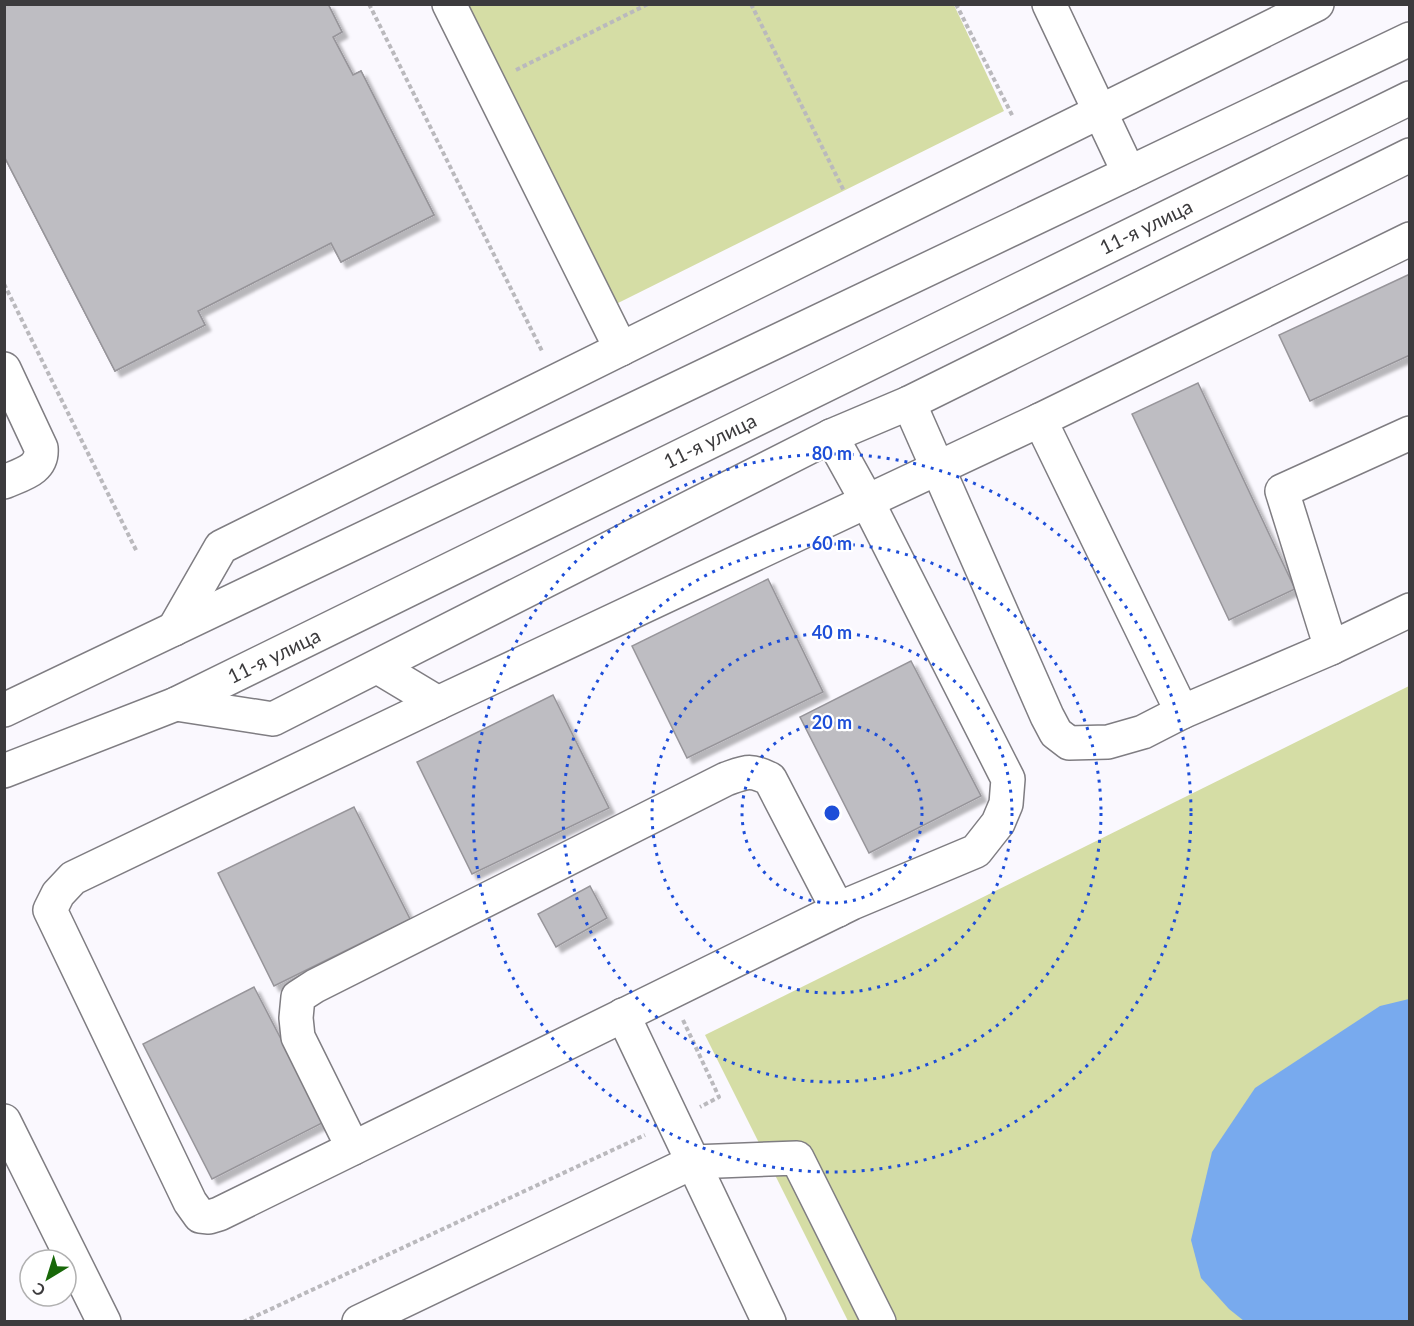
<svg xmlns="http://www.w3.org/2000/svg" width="1414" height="1326" font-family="Lato,sans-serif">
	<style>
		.green { fill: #d5dda5 }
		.water { fill: #78aaee }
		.building { fill: #bebdc2; stroke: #97959a; stroke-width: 1.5; fill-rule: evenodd; filter: url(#shadow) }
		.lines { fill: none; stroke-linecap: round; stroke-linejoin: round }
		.minor-casing { stroke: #7f7d82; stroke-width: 36 }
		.path { stroke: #bab9bd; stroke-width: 4; stroke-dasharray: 4.5 3; stroke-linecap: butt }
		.minor { stroke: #fff; stroke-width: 33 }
		.ring { fill: none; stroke: #1d4ed8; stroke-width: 3; stroke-dasharray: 3 6 }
		.labels { text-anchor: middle; stroke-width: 4.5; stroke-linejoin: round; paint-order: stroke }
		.street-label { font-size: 20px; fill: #3c3b3d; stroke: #fff }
		.centre { fill: #1d4ed8; stroke: #fff; stroke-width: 3 }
		.ring-label { font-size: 18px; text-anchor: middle; font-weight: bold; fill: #1d4ed8; stroke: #fff; stroke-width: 4.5; stroke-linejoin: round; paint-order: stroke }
	</style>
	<defs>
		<filter id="shadow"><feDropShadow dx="5.5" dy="5.5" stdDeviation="1.5" flood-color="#0004"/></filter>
	</defs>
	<rect width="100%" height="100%" fill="#faf8fe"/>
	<!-- green -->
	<g class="green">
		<polygon points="449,5 954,5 1004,111 604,310"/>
		<polygon points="1409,686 1409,1321 848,1321 705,1035"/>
	</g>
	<!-- water -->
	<polygon class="water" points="1409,999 1409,1321 1244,1321 1229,1309 1201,1278 1191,1240 1212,1152 1255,1088 1380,1006"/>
	<!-- building -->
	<g class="building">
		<path d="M 4,4 L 58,4 L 43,12 L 85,94 L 223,24 L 213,4 L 328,4 L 342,32 L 333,37 L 353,75 L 361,71 L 434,215 L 341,262 L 331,243 L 198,311 L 205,325 L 115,371 L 4,156 ZM 251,71 L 295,158 L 156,228 L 112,143 Z"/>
		<polygon points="4,4 328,4 342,32 333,37 353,75 361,71 434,215 341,262 331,243 198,311 205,325 115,371 4,156"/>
		<polygon points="1410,274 1410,355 1310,401 1279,335"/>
		<polygon points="1198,383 1295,589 1229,620 1132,414"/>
		<polygon points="768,579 823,692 687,758 632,646"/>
		<polygon points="911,661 981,796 869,853 800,717"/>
		<polygon points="553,695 609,808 472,874 417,762"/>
		<polygon points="354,807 410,919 274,986 218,873"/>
		<polygon points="590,886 607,918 556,947 538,914"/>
		<polygon points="254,987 324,1122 212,1179 143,1044"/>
	</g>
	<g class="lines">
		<!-- minor casing -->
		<g class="minor-casing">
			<g id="minor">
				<polyline points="449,4 621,349"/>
				<polyline points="1049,4 1129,173"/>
				<polyline points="1410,239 1040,420 1182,712 1331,648 1282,491 1410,433"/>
				<path d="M 4,369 L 41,448 C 43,470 22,474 4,482"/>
				<polyline points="909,403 1047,716 1056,733 1069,743 1108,742 1143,732 1182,712"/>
				<polyline points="174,629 221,547 1317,4"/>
				<polyline points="1331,648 1410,610"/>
				<polyline points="378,667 438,703 1040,420"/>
				<polyline points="438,703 73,878 58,894 50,910 190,1202 200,1216 209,1217 219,1214 852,903 976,851 998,823 1006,804 1008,779 867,501 831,436"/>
				<polyline points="176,704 273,719 831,436 909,403 1410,155"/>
				<polyline points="4,710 1410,39"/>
				<polyline points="4,771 176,704 1410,98"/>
				<polyline points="623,1015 769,1322"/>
				<polyline points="4,1121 104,1322"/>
				<path d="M 353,1148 L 298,1037 L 296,1018 L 298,997 L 315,986 L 726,779 C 746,772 750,769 770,779 L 838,910"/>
				<polyline points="359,1322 693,1162 797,1158 879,1322"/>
			</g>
		</g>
		<!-- path -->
		<g class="path">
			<polyline points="369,4 542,351"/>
			<polyline points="751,4 844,191"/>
			<polyline points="956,4 1013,117"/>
			<polyline points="516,70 648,4"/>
			<polyline points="4,284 137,552"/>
			<polyline points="683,1020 719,1097 700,1107"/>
			<polyline points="243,1322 645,1135"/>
		</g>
		<!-- minor -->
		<use href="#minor" class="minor"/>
	</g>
	<!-- distance rings -->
	<g class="ring">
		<circle cx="832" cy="813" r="90"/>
		<circle cx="832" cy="813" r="180"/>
		<circle cx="832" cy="813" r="269"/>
		<circle cx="832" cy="813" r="359"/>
	</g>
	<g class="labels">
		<!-- street labels -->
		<g class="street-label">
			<text transform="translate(1146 227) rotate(-26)" y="7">11-я улица</text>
			<text transform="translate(710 441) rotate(-26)" y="7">11-я улица</text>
			<text transform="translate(274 656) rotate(-26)" y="7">11-я улица</text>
		</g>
	</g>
	<circle cx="832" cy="813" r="9" class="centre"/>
	<g class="ring-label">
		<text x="832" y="460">80 m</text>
		<text x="832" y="550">60 m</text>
		<text x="832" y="639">40 m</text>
		<text x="832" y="729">20 m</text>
	</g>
	<!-- border -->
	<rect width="1414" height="1326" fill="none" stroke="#3c3b3d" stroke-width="12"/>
	<!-- north arrow -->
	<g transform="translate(48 1278) rotate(218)"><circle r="28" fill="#ffffff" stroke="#b1b1b1" stroke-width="1.5"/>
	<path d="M0-4.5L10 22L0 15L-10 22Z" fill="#186809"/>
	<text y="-9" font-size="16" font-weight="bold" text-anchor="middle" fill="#3c3b3d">С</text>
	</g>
</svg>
